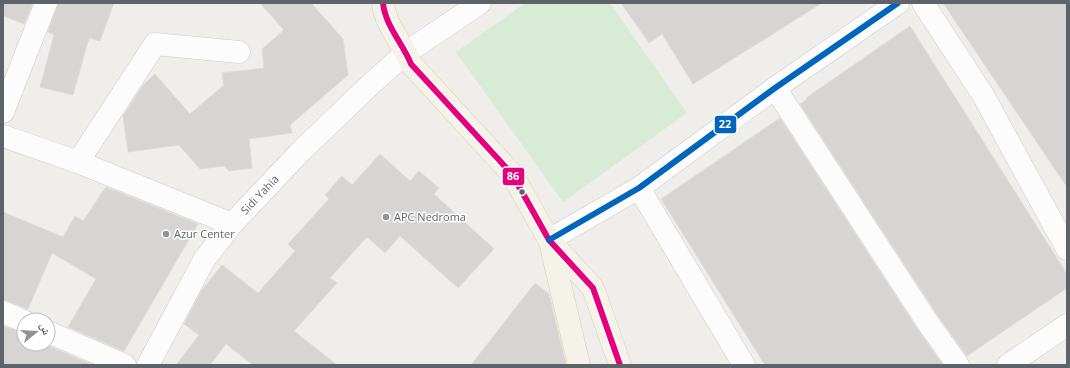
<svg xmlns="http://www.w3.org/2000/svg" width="1070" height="368" font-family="'Open Sans','Noto Naskh Arabic',sans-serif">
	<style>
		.green { fill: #d8ebd6 }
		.building { fill: #d6d5d3; stroke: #deddd9 }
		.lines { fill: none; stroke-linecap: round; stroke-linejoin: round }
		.street-casing { stroke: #cbcccc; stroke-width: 23 }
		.secondary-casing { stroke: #cacacb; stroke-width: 23 }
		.primary-casing { stroke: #d7ceb8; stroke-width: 23 }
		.street { stroke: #fdfcfc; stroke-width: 22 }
		.secondary { stroke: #fdfcfc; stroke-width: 22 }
		.primary { stroke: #f4f2e9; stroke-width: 22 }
		.bus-1-casing { stroke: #fff; stroke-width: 9 }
		.bus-2-casing { stroke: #fff; stroke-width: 9 }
		.bus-1 { stroke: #e5007d; stroke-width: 6 }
		.bus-2 { stroke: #0065bd; stroke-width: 6 }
		.bus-dot { fill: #5f6368; stroke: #fff; stroke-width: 1.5 }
		.poi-dot { fill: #919496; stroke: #fff; stroke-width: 1.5 }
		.labels { text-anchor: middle; stroke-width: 3; stroke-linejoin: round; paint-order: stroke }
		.street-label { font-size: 11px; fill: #5f6368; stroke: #fff }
		.poi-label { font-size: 11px; fill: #5f6368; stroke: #fff; text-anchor: start }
		.line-badge { stroke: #fff; stroke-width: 1.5 }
		.badge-label { font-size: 11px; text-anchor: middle; font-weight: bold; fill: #fff }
	</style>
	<rect width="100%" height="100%" fill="#efeeea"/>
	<!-- green -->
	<polygon class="green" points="525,3 610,3 687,113 563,202 456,52"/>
	<!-- building -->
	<g class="building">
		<polygon points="3,3 33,3 24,24 3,16"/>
		<polygon points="58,3 114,3 100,41 89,38 73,95 40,87 54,35 48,32"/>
		<polygon points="260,3 311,3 343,39 348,75 290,125 292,133 249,139 252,168 229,171 224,166 200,169 179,145 128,152 123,116 144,84 155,74 190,114 224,85 222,73 264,68 262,49 284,30"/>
		<polygon points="621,3 822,3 693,84 662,34 649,43"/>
		<polygon points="943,3 1067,3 1067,187"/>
		<polygon points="910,26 1067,274 1067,288 967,356 938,316 800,104 807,99 806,98"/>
		<polygon points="780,118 918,330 943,365 765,365 661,199"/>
		<polygon points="380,154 410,181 419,171 439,188 434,194 494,249 458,288 400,236 385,253 367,237 330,278 337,283 294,331 337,365 253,365 226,344 210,365 176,365 199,335 184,324 202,290 222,265 258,293 295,251 288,244 329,199 325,195 342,176 352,185"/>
		<polygon points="106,187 198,224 124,351 68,327 96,279 52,253 28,309 8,301 3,300 3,212 63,237 75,216 83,221"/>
		<polygon points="535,283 549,294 566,365 471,365"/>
		<polygon points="3,326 24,333 24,344 44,344 93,365 3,365"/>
	</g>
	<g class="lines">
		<!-- street casing -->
		<g class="street-casing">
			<g id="street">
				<polyline points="923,3 983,95 1067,249"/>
				<polyline points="407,52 480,3"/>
				<polyline points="775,88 928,323 958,365"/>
				<polyline points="3,112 46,3"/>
				<polyline points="3,136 78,162 232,224"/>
				<polyline points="78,162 155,44 239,52"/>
				<polyline points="639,188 744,365"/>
				<polyline points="549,240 639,188 775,88 898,3"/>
				<polyline points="3,312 24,321"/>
				<polyline points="48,332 125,365"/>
				<polyline points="1008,365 1067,325"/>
			</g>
		</g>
		<!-- secondary casing -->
		<g class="secondary-casing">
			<g id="secondary">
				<path id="s1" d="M 148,365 L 204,260 L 232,224 L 300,152 L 371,84 L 407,52"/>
			</g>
		</g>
		<!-- primary casing -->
		<g class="primary-casing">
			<g id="primary">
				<path d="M 383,3 C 385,25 403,44 411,64 L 512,174 L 549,240 L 593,288 L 620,365"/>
				<polyline points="550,242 579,365"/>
			</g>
		</g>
		<!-- street -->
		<use href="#street" class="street"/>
		<!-- secondary -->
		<use href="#secondary" class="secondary"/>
		<!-- primary -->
		<use href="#primary" class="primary"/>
		<!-- bus-1 casing -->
		<g class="bus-1-casing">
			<path id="bus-1" d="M 383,3 C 385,25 403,44 411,64 L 512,174 L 549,240 L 593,288 L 620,365"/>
		</g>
		<!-- bus-2 casing -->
		<g class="bus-2-casing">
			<polyline id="bus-2" points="549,240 639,188 775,88 898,3"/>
		</g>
		<!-- bus-1 -->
		<use href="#bus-1" class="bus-1"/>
		<!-- bus-2 -->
		<use href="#bus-2" class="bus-2"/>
	</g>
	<!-- markers -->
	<circle class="bus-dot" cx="522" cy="192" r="3.5"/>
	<g class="poi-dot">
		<circle cx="386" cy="217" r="4"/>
		<circle cx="166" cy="234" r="4"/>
	</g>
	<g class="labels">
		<!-- street labels -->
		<g class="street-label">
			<text dy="4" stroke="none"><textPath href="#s1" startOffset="205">Sidi Yahia</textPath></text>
		</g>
		<!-- poi labels -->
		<g class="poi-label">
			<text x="394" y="221">APC Nedroma</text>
			<text x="174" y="238">Azur Center</text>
		</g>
	</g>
	<g class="line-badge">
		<rect x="714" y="115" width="23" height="19" rx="4" fill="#0065bd"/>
		<rect x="502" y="167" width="23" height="19" rx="4" fill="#e5007d"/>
	</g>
	<g class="badge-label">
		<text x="725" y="128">22</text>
		<text x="513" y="180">86</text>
	</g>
	<!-- border -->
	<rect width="1070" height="368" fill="none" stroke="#5f6368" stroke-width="8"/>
	<!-- north arrow -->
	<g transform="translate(36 332) rotate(72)"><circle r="19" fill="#ffffff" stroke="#bfc1c3"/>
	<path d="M0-3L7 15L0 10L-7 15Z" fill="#919496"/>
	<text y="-6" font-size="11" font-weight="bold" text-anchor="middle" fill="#5f6368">ش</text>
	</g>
</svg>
